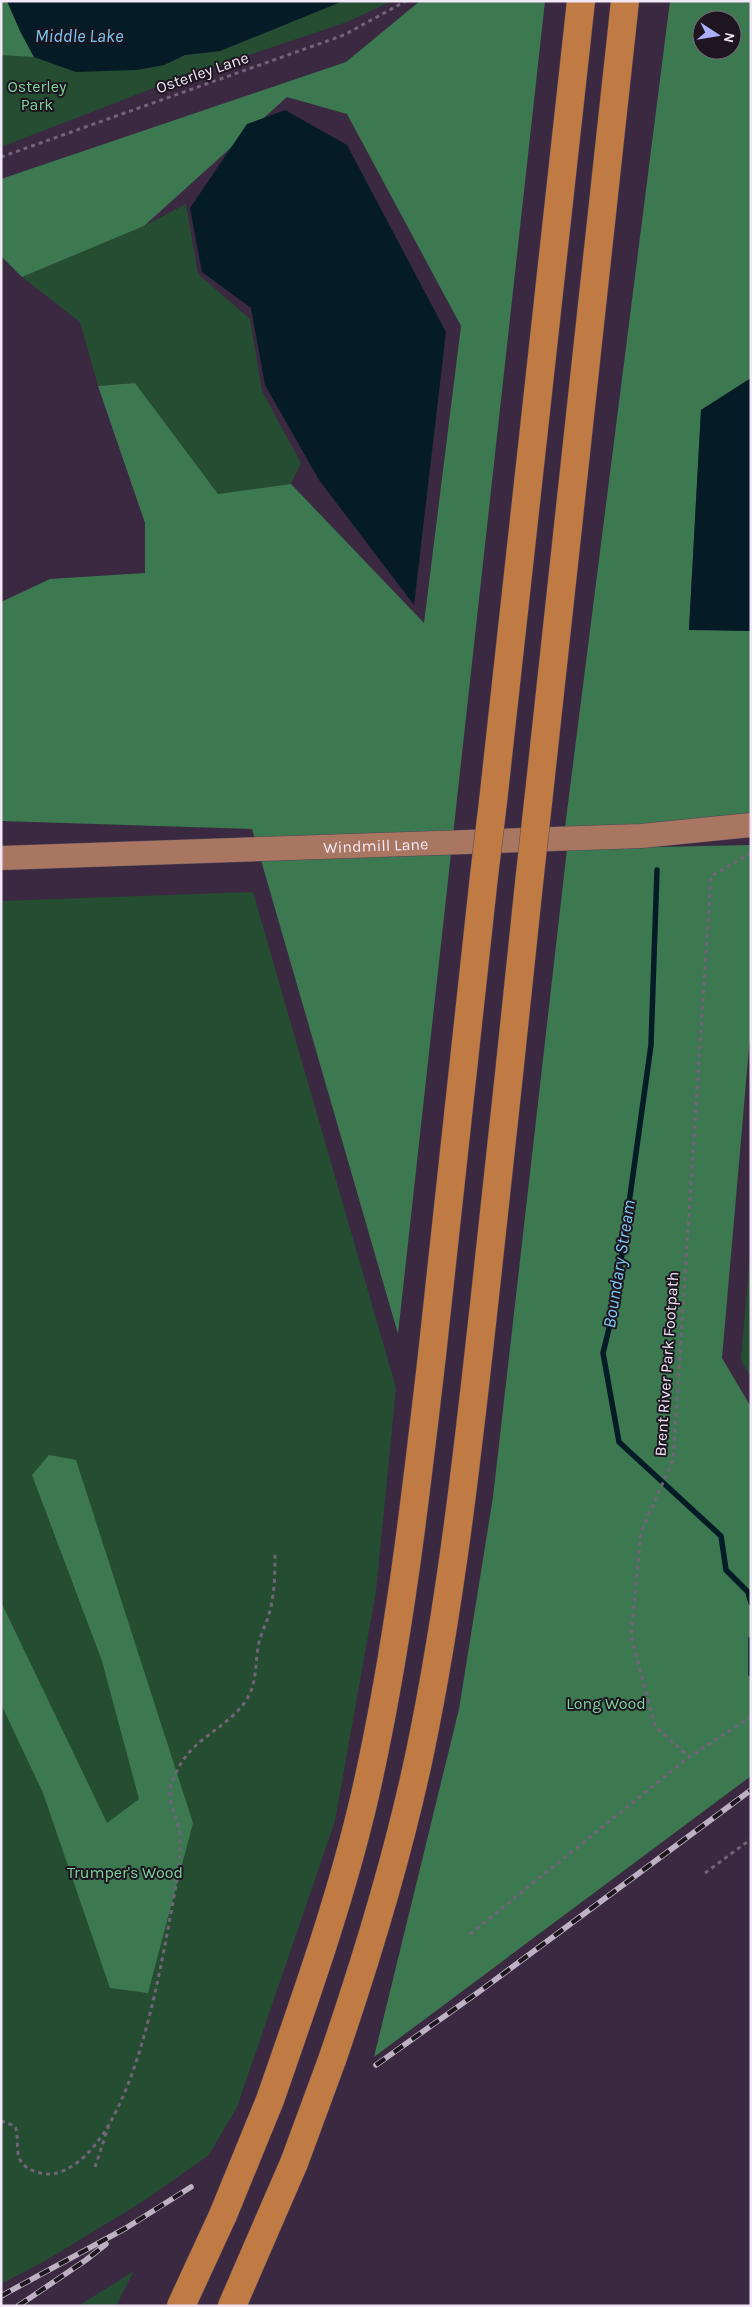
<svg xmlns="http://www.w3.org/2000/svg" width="752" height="2307" font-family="Karla,sans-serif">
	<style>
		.green { fill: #254d32 }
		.forest { fill: #3c7951; fill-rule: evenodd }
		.water { fill: #051c27 }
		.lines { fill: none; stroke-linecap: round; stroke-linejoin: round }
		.stream { stroke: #051c27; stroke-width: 5.5 }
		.major-casing { stroke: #53455a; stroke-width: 25 }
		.highway-casing { stroke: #53455a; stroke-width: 29 }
		.path { stroke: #736379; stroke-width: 3; stroke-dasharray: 4 4; stroke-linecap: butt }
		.major { stroke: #a97761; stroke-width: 24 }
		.highway { stroke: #c07a43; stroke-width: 28 }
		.rail-casing { stroke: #beb1c3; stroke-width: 5.5 }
		.rail { stroke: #1d1520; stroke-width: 4; stroke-dasharray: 11; stroke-linecap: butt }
		.highway-bridge-casing { stroke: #53455a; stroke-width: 29; stroke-linecap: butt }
		.highway-bridge { stroke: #c07a43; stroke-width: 28 }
		.labels { text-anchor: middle; stroke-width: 4; stroke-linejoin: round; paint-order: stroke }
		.street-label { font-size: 16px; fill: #f3e8f8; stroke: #1d1520 }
		.park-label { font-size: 16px; fill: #7ed69a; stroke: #1d1520 }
		.water-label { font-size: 18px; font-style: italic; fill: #7dcaf3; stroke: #1d1520 }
	</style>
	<rect width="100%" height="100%" fill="#3a2941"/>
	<!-- green -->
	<g class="green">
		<polygon points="1,1 7,1 21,33 136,70 164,65 185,55 220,51 343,1 392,1 347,22 172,81 1,147"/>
		<polygon points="186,204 198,274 250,319 262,391 301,463 291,484 218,494 135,383 98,386 80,322 22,277 144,226"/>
		<polygon points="253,892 396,1388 376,1591 335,1821 237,2107 209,2155 142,2202 45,2261 1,2284 1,901"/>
		<polygon points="751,1242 751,1378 741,1360"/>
		<polygon points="134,2271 116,2306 78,2306"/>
	</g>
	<!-- forest -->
	<g class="forest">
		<polygon points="1,1 7,1 21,33 34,57 1,55"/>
		<polygon points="420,1 545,1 398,1334 252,829 1,821 1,602 50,579 145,573 145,523 98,386 135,383 218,494 291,484 424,623 461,326 347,114 287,97 144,226 22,277 1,256 1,179 346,62"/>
		<path d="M 670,1 L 751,1 L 751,378 L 701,410 L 689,629 L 751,631 L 751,815 L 564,835 ZM 702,20 L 732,20 L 732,50 L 702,50 Z"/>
		<polygon points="751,845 751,1025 722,1358 751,1407 751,1776 374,2057 459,1709 493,1497 567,849"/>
		<polygon points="49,1455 76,1460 193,1823 148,1993 110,1988 43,1793 1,1704 1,1602 107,1823 139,1799 102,1661 32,1475"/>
	</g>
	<!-- water -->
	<g class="water">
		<polygon points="7,1 343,1 220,51 185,55 164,65 136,70 76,72 34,57 21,33"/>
		<polygon points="285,110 347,145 446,332 414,605 319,480 265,385 251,308 202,272 190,208 247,124"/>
		<polygon points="751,378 751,631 689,630 701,410"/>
	</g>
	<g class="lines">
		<!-- stream -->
		<g class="stream">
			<polyline points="657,870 651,1045 615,1304 603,1353 619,1442 721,1536 726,1570 748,1592 751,1603"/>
			<polyline points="751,1639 751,1674"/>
		</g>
		<!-- major casing -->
		<g class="major-casing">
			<g id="major">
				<path id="s1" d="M 1,858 L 641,836 L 751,825"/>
			</g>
		</g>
		<!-- highway casing -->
		<g class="highway-casing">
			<g id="highway">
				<polyline points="493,802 581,1"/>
				<polyline points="538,803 625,1"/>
				<path d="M 332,2060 C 366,1961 397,1860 419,1757 C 451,1605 468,1450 485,1296 C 501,1155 515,1015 530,874"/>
				<path d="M 270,2100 C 305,1999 341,1899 365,1795 C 398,1650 415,1503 432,1355 C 450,1196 467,1036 484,876"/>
				<polyline points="181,2306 223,2215"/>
				<polyline points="232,2306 294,2163"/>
			</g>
		</g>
		<!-- path -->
		<g class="path">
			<polyline points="1,157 344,35 406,1"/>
			<polyline points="751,853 711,876 673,1460 641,1532 631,1636 655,1726 689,1757 751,1717"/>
			<polyline points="705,1873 751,1839"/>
			<polyline points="470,1934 689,1757"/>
			<path d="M 1,2121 L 15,2126 C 20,2137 14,2153 22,2163 C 29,2172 46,2176 57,2173 C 136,2149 162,1956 176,1886 C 179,1867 182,1849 179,1829 C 176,1816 168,1801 170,1788 C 171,1783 174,1778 176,1773 C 191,1738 224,1731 245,1702 C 257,1685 255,1667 258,1647 C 260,1635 266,1625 269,1614 C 275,1594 275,1573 275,1553"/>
			<polyline points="95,2167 110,2122"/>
		</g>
		<!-- major -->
		<use href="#major" class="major"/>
		<!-- highway -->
		<use href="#highway" class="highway"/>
		<!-- rail casing -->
		<g class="rail-casing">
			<g id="rail">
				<polyline points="376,2065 480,1991 751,1790"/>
				<polyline points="1,2296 126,2228 191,2187"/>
				<polyline points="18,2306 86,2260 106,2244"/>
			</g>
		</g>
		<!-- rail -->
		<use href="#rail" class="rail"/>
		<!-- highway-bridge casing -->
		<g class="highway-bridge-casing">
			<g id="highway-bridge">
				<polyline points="530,874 538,803"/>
				<polyline points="484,876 493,802"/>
				<polyline points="294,2163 332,2060"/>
				<polyline points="223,2215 270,2100"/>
			</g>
		</g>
		<!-- highway-bridge -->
		<use href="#highway-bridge" class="highway-bridge"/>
	</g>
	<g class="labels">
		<!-- street labels -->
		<g class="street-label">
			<text transform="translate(202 72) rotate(-19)" y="6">Osterley Lane</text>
			<text dy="6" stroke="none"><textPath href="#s1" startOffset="375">Windmill Lane</textPath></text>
			<text transform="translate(666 1364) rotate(-86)" y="6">Brent River Park Footpath</text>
		</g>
		<!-- park labels -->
		<g class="park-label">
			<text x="37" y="92">Osterley<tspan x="37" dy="18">Park</tspan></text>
			<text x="606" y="1709">Long Wood</text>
			<text x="125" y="1878">Trumper's Wood</text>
		</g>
		<!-- water labels -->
		<g class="water-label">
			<text x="79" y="42">Middle Lake</text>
			<text transform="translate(619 1264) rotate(-81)" y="6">Boundary Stream</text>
		</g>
	</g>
	<!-- border -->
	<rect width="752" height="2307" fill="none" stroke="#f3e8f8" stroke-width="5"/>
	<!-- north arrow -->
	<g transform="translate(717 35) rotate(102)"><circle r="24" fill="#1d1520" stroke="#736976"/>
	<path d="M0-4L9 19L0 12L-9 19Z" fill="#adaffb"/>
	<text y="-8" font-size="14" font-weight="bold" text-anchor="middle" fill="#f3e8f8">N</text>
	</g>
</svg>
